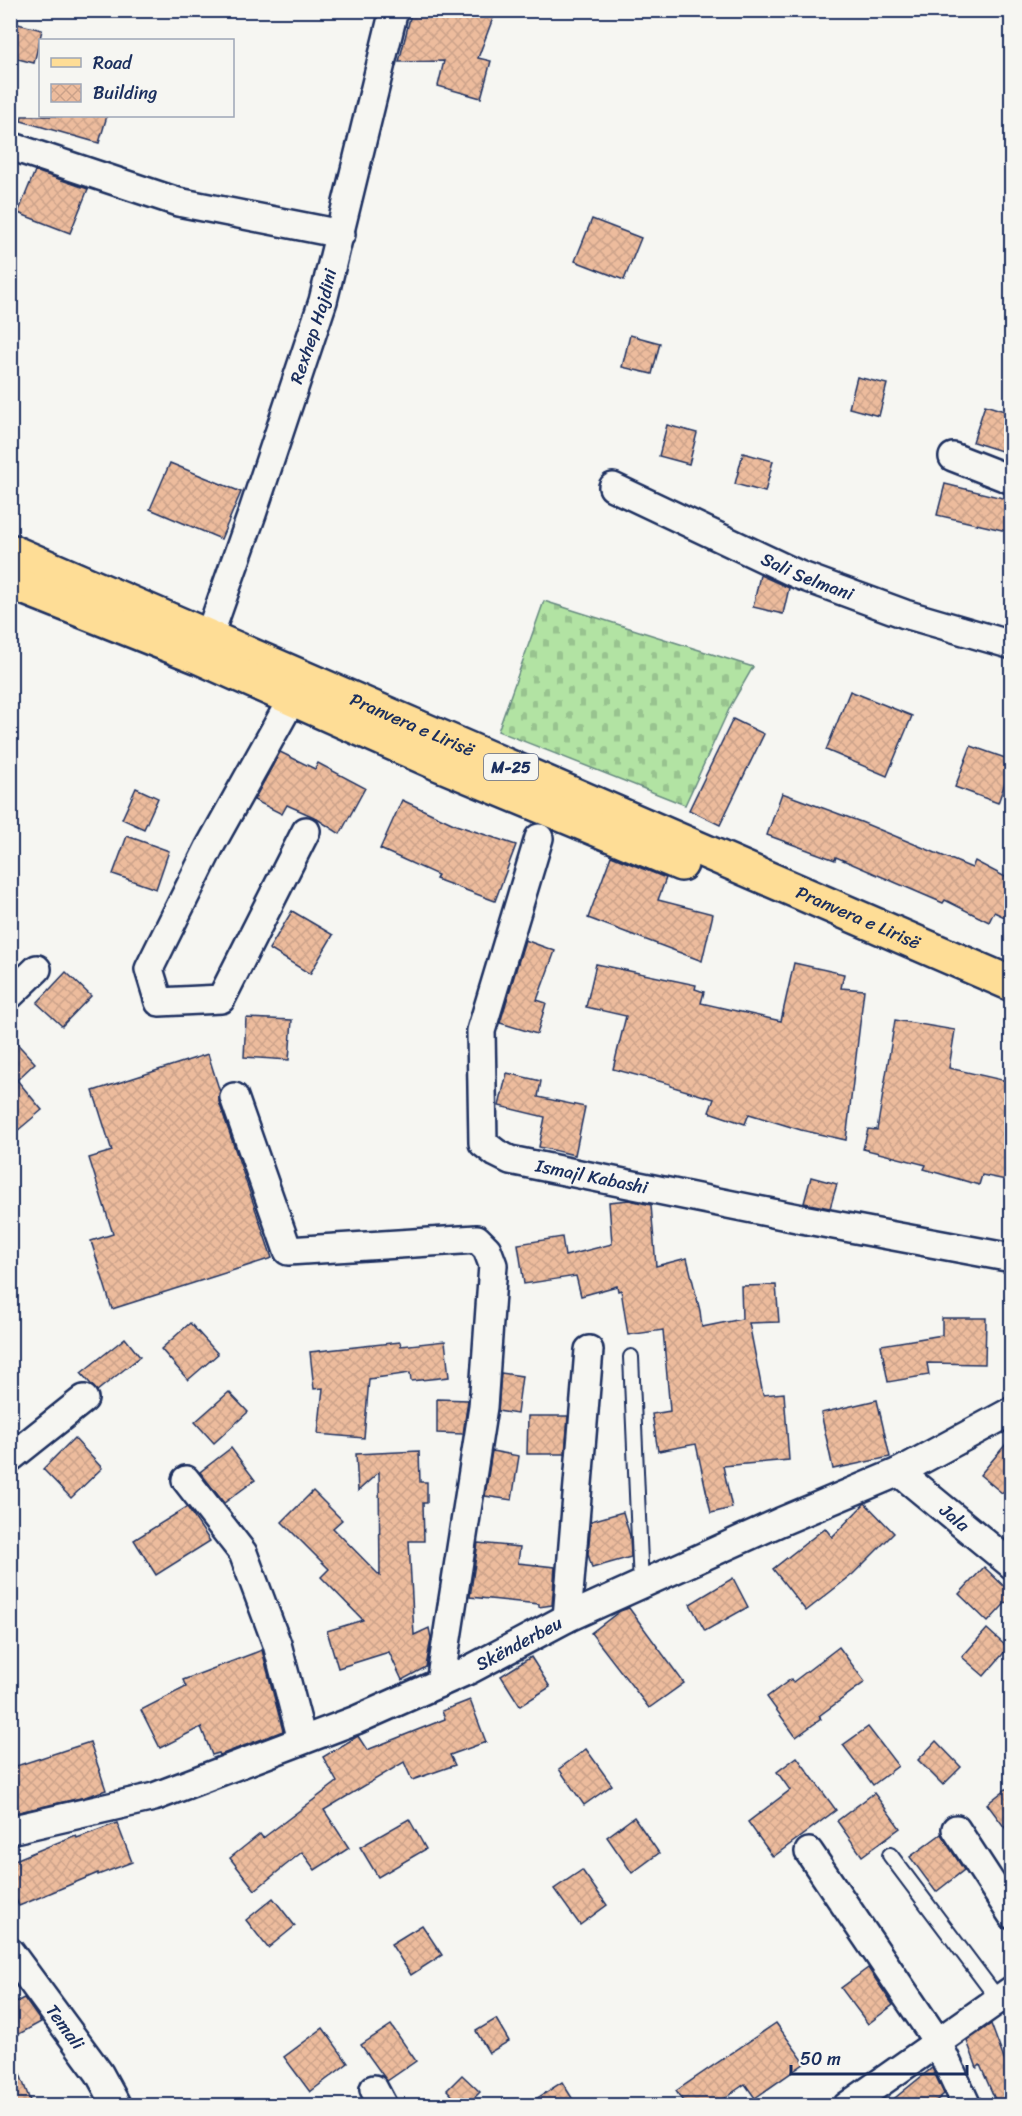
<svg xmlns="http://www.w3.org/2000/svg" width="1022" height="2116" font-family="Sriracha,sans-serif">
	<style>
		.cemetery { fill: url(#cemetery-stones); stroke: #668980; stroke-width: 1.5 }
		.building { fill: url(#building-cross-hatch); stroke: #1b2f5e; stroke-width: 1.5 }
		.lines { fill: none; stroke-linecap: round; stroke-linejoin: round }
		.service-casing { stroke: #1b2f5e; stroke-width: 18 }
		.minor-casing { stroke: #1b2f5e; stroke-width: 32 }
		.primary-casing { stroke: #1b2f5e; stroke-width: 38 }
		.service { stroke: #f6f6f2; stroke-width: 14 }
		.minor { stroke: #f6f6f2; stroke-width: 27 }
		.primary { stroke: #fedd96; stroke-width: 33 }
		.labels { text-anchor: middle; stroke-width: 4.5; stroke-linejoin: round; paint-order: stroke }
		.shield { fill: #f6f6f2; stroke: #5d6b8a; stroke-width: 1.5 }
		.shield-label { font-size: 16px; font-weight: bold; fill: #1b2f5e }
		.street-label { font-size: 18px; fill: #1b2f5e; stroke: #f6f6f2 }
	</style>
	<defs>
		<pattern id="cemetery-stones" width="16" height="16" patternUnits="userSpaceOnUse" patternTransform="scale(1.5)"><rect width="16" height="16" fill="#b2e3a3"/><path d="M2 7V4a2 2 0 0 1 4 0v3zM10 15v-3a2 2 0 0 1 4 0v3z" fill="#98c38f"/></pattern>
		<pattern id="building-cross-hatch" width="8" height="8" patternUnits="userSpaceOnUse" patternTransform="scale(1.5)"><rect width="8" height="8" fill="#edbc9d"/><path d="M0 0l8 8M0 8l8-8" fill="none" stroke="#cba28a"/></pattern>
	</defs>
	<rect width="100%" height="100%" fill="#f6f6f2"/>
	<filter id="ink" filterUnits="userSpaceOnUse"><feTurbulence type="fractalNoise" baseFrequency=".0167" numOctaves="2"/><feDisplacementMap in="SourceGraphic" scale="12" xChannelSelector="R" yChannelSelector="G"/><feConvolveMatrix kernelMatrix="1 2 1 2 8 2 1 2 1" color-interpolation-filters="sRGB"/></filter>
	<g filter="url(#ink)">
		<!-- cemetery -->
		<polygon class="cemetery" points="544,601 753,667 731,705 685,805 498,731"/>
		<!-- building -->
		<g class="building">
			<polygon points="412,10 496,10 478,58 491,61 481,98 438,86 444,61 399,62"/>
			<polygon points="10,22 42,30 34,63 10,57"/>
			<polygon points="22,116 107,116 99,143 21,121"/>
			<polygon points="35,171 88,189 70,233 18,213"/>
			<polygon points="592,219 641,238 624,280 575,261"/>
			<polygon points="630,335 660,343 652,374 622,367"/>
			<polygon points="857,377 887,384 879,416 849,408"/>
			<polygon points="985,405 1011,413 1011,454 973,442"/>
			<polygon points="667,425 697,433 689,464 659,456"/>
			<polygon points="743,453 773,461 765,492 735,484"/>
			<polygon points="170,463 241,492 221,539 150,509"/>
			<polygon points="945,484 1011,500 1011,532 937,515"/>
			<polygon points="760,575 789,588 783,614 753,607"/>
			<polygon points="850,691 912,716 887,776 826,750"/>
			<polygon points="733,719 764,734 720,825 689,810"/>
			<polygon points="971,746 1011,760 1011,766 998,803 955,787"/>
			<polygon points="280,752 315,769 318,763 365,788 340,834 314,817 287,805 282,814 254,800"/>
			<polygon points="136,788 158,798 144,829 122,819"/>
			<polygon points="782,793 861,822 972,868 975,861 1011,880 1011,920 994,912 989,922 945,900 943,903 836,857 835,860 767,835"/>
			<polygon points="402,800 456,825 516,845 495,901 436,879 438,875 380,849"/>
			<polygon points="127,836 169,851 156,889 113,874"/>
			<polygon points="611,856 666,878 658,900 713,914 702,961 588,918"/>
			<polygon points="292,911 333,935 310,974 269,949"/>
			<polygon points="525,940 555,951 537,1000 546,1003 537,1034 500,1023"/>
			<polygon points="794,963 844,974 841,988 864,990 846,1140 801,1130 749,1114 745,1124 709,1112 714,1099 670,1086 670,1084 613,1069 626,1016 586,1007 596,964 696,985 695,989 704,992 701,1003 781,1021"/>
			<polygon points="66,972 91,996 62,1026 37,1003"/>
			<polygon points="246,1018 292,1020 289,1060 244,1057"/>
			<polygon points="895,1020 955,1030 949,1068 1011,1082 1011,1181 982,1175 979,1185 924,1169 926,1165 863,1149 868,1129 877,1130"/>
			<polygon points="10,1036 35,1063 17,1080 42,1110 10,1137"/>
			<polygon points="208,1054 220,1092 219,1102 272,1258 112,1309 91,1241 113,1234 89,1158 112,1151 93,1091"/>
			<polygon points="507,1073 541,1081 538,1097 585,1107 575,1155 539,1147 545,1117 499,1106"/>
			<polygon points="811,1177 837,1184 830,1208 804,1203"/>
			<polygon points="629,1200 651,1205 656,1266 687,1258 700,1311 702,1327 742,1319 741,1286 776,1285 779,1322 749,1323 763,1395 784,1393 789,1460 723,1466 732,1508 711,1513 696,1444 658,1451 652,1414 670,1411 663,1330 628,1335 621,1290 618,1291 617,1286 581,1296 576,1276 524,1284 518,1244 562,1237 565,1256 612,1244 609,1202"/>
			<polygon points="942,1318 986,1318 985,1364 927,1363 929,1375 888,1382 881,1345 942,1335"/>
			<polygon points="190,1323 218,1354 188,1380 161,1349"/>
			<polygon points="125,1338 140,1357 97,1391 81,1373"/>
			<polygon points="445,1341 449,1377 411,1381 410,1373 369,1379 364,1438 318,1434 323,1388 314,1389 310,1352 400,1342 401,1346"/>
			<polygon points="501,1373 522,1376 517,1414 498,1411"/>
			<polygon points="229,1392 248,1412 214,1443 195,1422"/>
			<polygon points="437,1399 468,1400 463,1434 437,1433"/>
			<polygon points="877,1400 890,1457 833,1469 821,1413"/>
			<polygon points="528,1416 568,1416 565,1454 527,1454"/>
			<polygon points="74,1438 102,1468 71,1498 43,1469"/>
			<polygon points="1011,1438 1011,1483 1002,1493 980,1475"/>
			<polygon points="231,1448 255,1480 224,1503 200,1472"/>
			<polygon points="419,1451 420,1482 427,1482 427,1503 423,1503 424,1541 409,1541 414,1635 429,1628 431,1638 426,1667 402,1680 389,1652 338,1668 327,1631 363,1620 321,1577 329,1569 282,1522 313,1491 342,1520 333,1528 380,1576 379,1472 358,1491 356,1454"/>
			<polygon points="492,1451 519,1456 512,1500 485,1496"/>
			<polygon points="865,1503 894,1533 853,1574 806,1611 773,1569 825,1528 832,1537"/>
			<polygon points="187,1507 210,1541 156,1575 134,1540"/>
			<polygon points="623,1512 630,1536 631,1557 592,1568 588,1554 591,1521"/>
			<polygon points="478,1543 520,1547 518,1563 555,1567 552,1605 539,1607 539,1604 470,1597"/>
			<polygon points="984,1567 1011,1593 1011,1597 988,1622 959,1594"/>
			<polygon points="733,1578 748,1607 705,1631 690,1604"/>
			<polygon points="629,1608 684,1683 649,1708 591,1633 620,1611"/>
			<polygon points="987,1629 1008,1648 984,1676 962,1657"/>
			<polygon points="839,1647 865,1682 819,1716 821,1719 796,1737 767,1697 791,1679 793,1682"/>
			<polygon points="262,1650 283,1731 220,1755 219,1753 212,1755 201,1727 160,1748 141,1710 186,1687 183,1680"/>
			<polygon points="531,1657 550,1687 520,1706 501,1676"/>
			<polygon points="470,1700 486,1742 450,1755 455,1765 412,1780 404,1762 324,1810 349,1848 315,1870 302,1852 255,1890 230,1858 260,1834 263,1838 337,1782 323,1757 358,1736 367,1750 445,1719 442,1711"/>
			<polygon points="868,1727 898,1766 873,1785 843,1745"/>
			<polygon points="936,1741 961,1767 943,1785 918,1760"/>
			<polygon points="90,1742 106,1790 85,1797 10,1814 10,1768"/>
			<polygon points="586,1749 612,1785 584,1805 559,1769"/>
			<polygon points="797,1757 836,1810 773,1857 748,1822 790,1790 777,1772"/>
			<polygon points="1011,1785 1011,1836 987,1804"/>
			<polygon points="874,1793 900,1828 862,1856 837,1821"/>
			<polygon points="634,1817 659,1853 632,1873 607,1837"/>
			<polygon points="409,1819 426,1849 378,1877 360,1847"/>
			<polygon points="117,1823 132,1862 98,1875 98,1873 19,1906 10,1887 10,1862 76,1835 77,1838"/>
			<polygon points="941,1834 964,1870 936,1892 910,1857"/>
			<polygon points="582,1870 607,1905 580,1925 554,1889"/>
			<polygon points="273,1898 295,1926 268,1948 246,1920"/>
			<polygon points="422,1925 442,1955 411,1975 391,1944"/>
			<polygon points="868,1968 893,2005 868,2024 841,1988"/>
			<polygon points="24,1998 41,2022 10,2039 10,2005"/>
			<polygon points="496,2019 509,2041 489,2053 476,2031"/>
			<polygon points="776,2023 805,2063 755,2098 745,2084 713,2106 686,2106 676,2091"/>
			<polygon points="991,2024 1011,2078 1011,2106 998,2106 980,2065 977,2068 967,2041"/>
			<polygon points="391,2025 416,2061 387,2081 361,2045"/>
			<polygon points="323,2028 348,2063 310,2092 284,2057"/>
			<polygon points="10,2053 12,2053 32,2106 10,2106"/>
			<polygon points="932,2068 944,2094 930,2106 885,2106"/>
			<polygon points="462,2075 480,2092 466,2106 462,2106 447,2090"/>
			<polygon points="562,2082 577,2106 525,2106"/>
		</g>
		<g class="lines">
			<!-- service casing -->
			<g class="service-casing">
				<g id="service">
					<polyline points="631,1357 641,1585"/>
					<polyline points="890,1855 998,1999"/>
				</g>
			</g>
			<!-- minor casing -->
			<g class="minor-casing">
				<g id="minor">
					<polyline points="10,146 178,202 341,234"/>
					<polyline points="953,457 1012,480"/>
					<path id="s1" d="M 613,487 L 799,575 L 905,614 L 1012,645"/>
					<path id="s2" d="M 209,636 L 252,514 L 323,301 L 394,10"/>
					<polyline points="292,699 209,848 149,969 159,1002 221,999 306,831"/>
					<path id="s3" d="M 539,838 L 481,1031 L 483,1143 L 496,1153 L 510,1160 L 802,1219 L 1012,1258"/>
					<polyline points="10,995 37,969"/>
					<polyline points="234,1097 288,1251 477,1239 487,1249 493,1265 483,1407 440,1683"/>
					<polyline points="10,1458 84,1399"/>
					<path id="s4" d="M 899,1472 L 1012,1565"/>
					<polyline points="186,1480 243,1553 277,1644 302,1740"/>
					<polyline points="567,1618 589,1350"/>
					<polyline points="956,1829 1012,1915"/>
					<path id="s5" d="M 10,1830 L 154,1797 L 356,1720 L 469,1670 L 567,1618 L 780,1522 L 899,1472 L 1012,1411"/>
					<polyline points="809,1852 937,2041 967,2106"/>
					<path id="s6" d="M 10,1952 L 99,2073 L 117,2106"/>
					<polyline points="374,2089 383,2106"/>
					<polyline points="847,2106 1012,1990"/>
				</g>
			</g>
			<!-- primary casing -->
			<g class="primary-casing">
				<g id="primary">
					<path id="s7" d="M 10,551 L 1012,984"/>
					<polyline points="10,582 199,657 437,763 681,864"/>
				</g>
			</g>
			<!-- service -->
			<use href="#service" class="service"/>
			<!-- minor -->
			<use href="#minor" class="minor"/>
			<!-- primary -->
			<use href="#primary" class="primary"/>
		</g>
	</g>
	<g class="labels">
		<!-- shield labels -->
		<rect class="shield" x="484" y="754" width="54" height="26" rx="4.5"/>
		<g class="shield-label">
			<text x="511" y="773">M-25</text>
		</g>
		<!-- street labels -->
		<g class="street-label">
			<text dy="6" stroke="none"><textPath href="#s2" startOffset="327">Rexhep Hajdini</textPath></text>
			<text dy="6" stroke="none"><textPath href="#s1" startOffset="214">Sali Selmani</textPath></text>
			<text dy="6" stroke="none"><textPath href="#s7" startOffset="438">Pranvera e Lirisë</textPath></text>
			<text dy="6" stroke="none"><textPath href="#s7" startOffset="924">Pranvera e Lirisë</textPath></text>
			<text dy="6" stroke="none"><textPath href="#s3" startOffset="429">Ismajl Kabashi</textPath></text>
			<text dy="6" stroke="none"><textPath href="#s4" startOffset="72">Jala</textPath></text>
			<text dy="6" stroke="none"><textPath href="#s5" startOffset="544">Skënderbeu</textPath></text>
			<text dy="6" stroke="none"><textPath href="#s6" startOffset="93">Temali</textPath></text>
		</g>
	</g>
	<!-- margin -->
	<rect width="1022" height="2116" fill="none" stroke="#f6f6f2" stroke-width="36"/>
	<rect x="18" y="18" width="986" height="2080" fill="none" stroke="#1b2f5e" stroke-width="2" filter="url(#ink)"/>
	<!-- legend -->
	<rect x="39" y="39" width="195" height="78" fill="#f6f6f2" stroke="#9ea6b7" stroke-width="1.5"/>
	<rect x="51" y="58" width="30" height="9" fill="#fedd96" stroke="#9ea6b7" stroke-width="1.5"/>
	<text x="93" y="69" font-size="18" fill="#1b2f5e">Road</text>
	<rect x="51" y="84" width="30" height="18" fill="url(#building-cross-hatch)" stroke="#9ea6b7" stroke-width="1.5"/>
	<text x="93" y="99" font-size="18" fill="#1b2f5e">Building</text>
	<!-- scale -->
	<path d="M791 2065v9h176v-9" fill="none" stroke="#1b2f5e" stroke-width="3"/>
	<text x="800" y="2065" font-size="18" fill="#1b2f5e" stroke="#f6f6f2" stroke-width="4.5" paint-order="stroke">50 m</text>
</svg>
